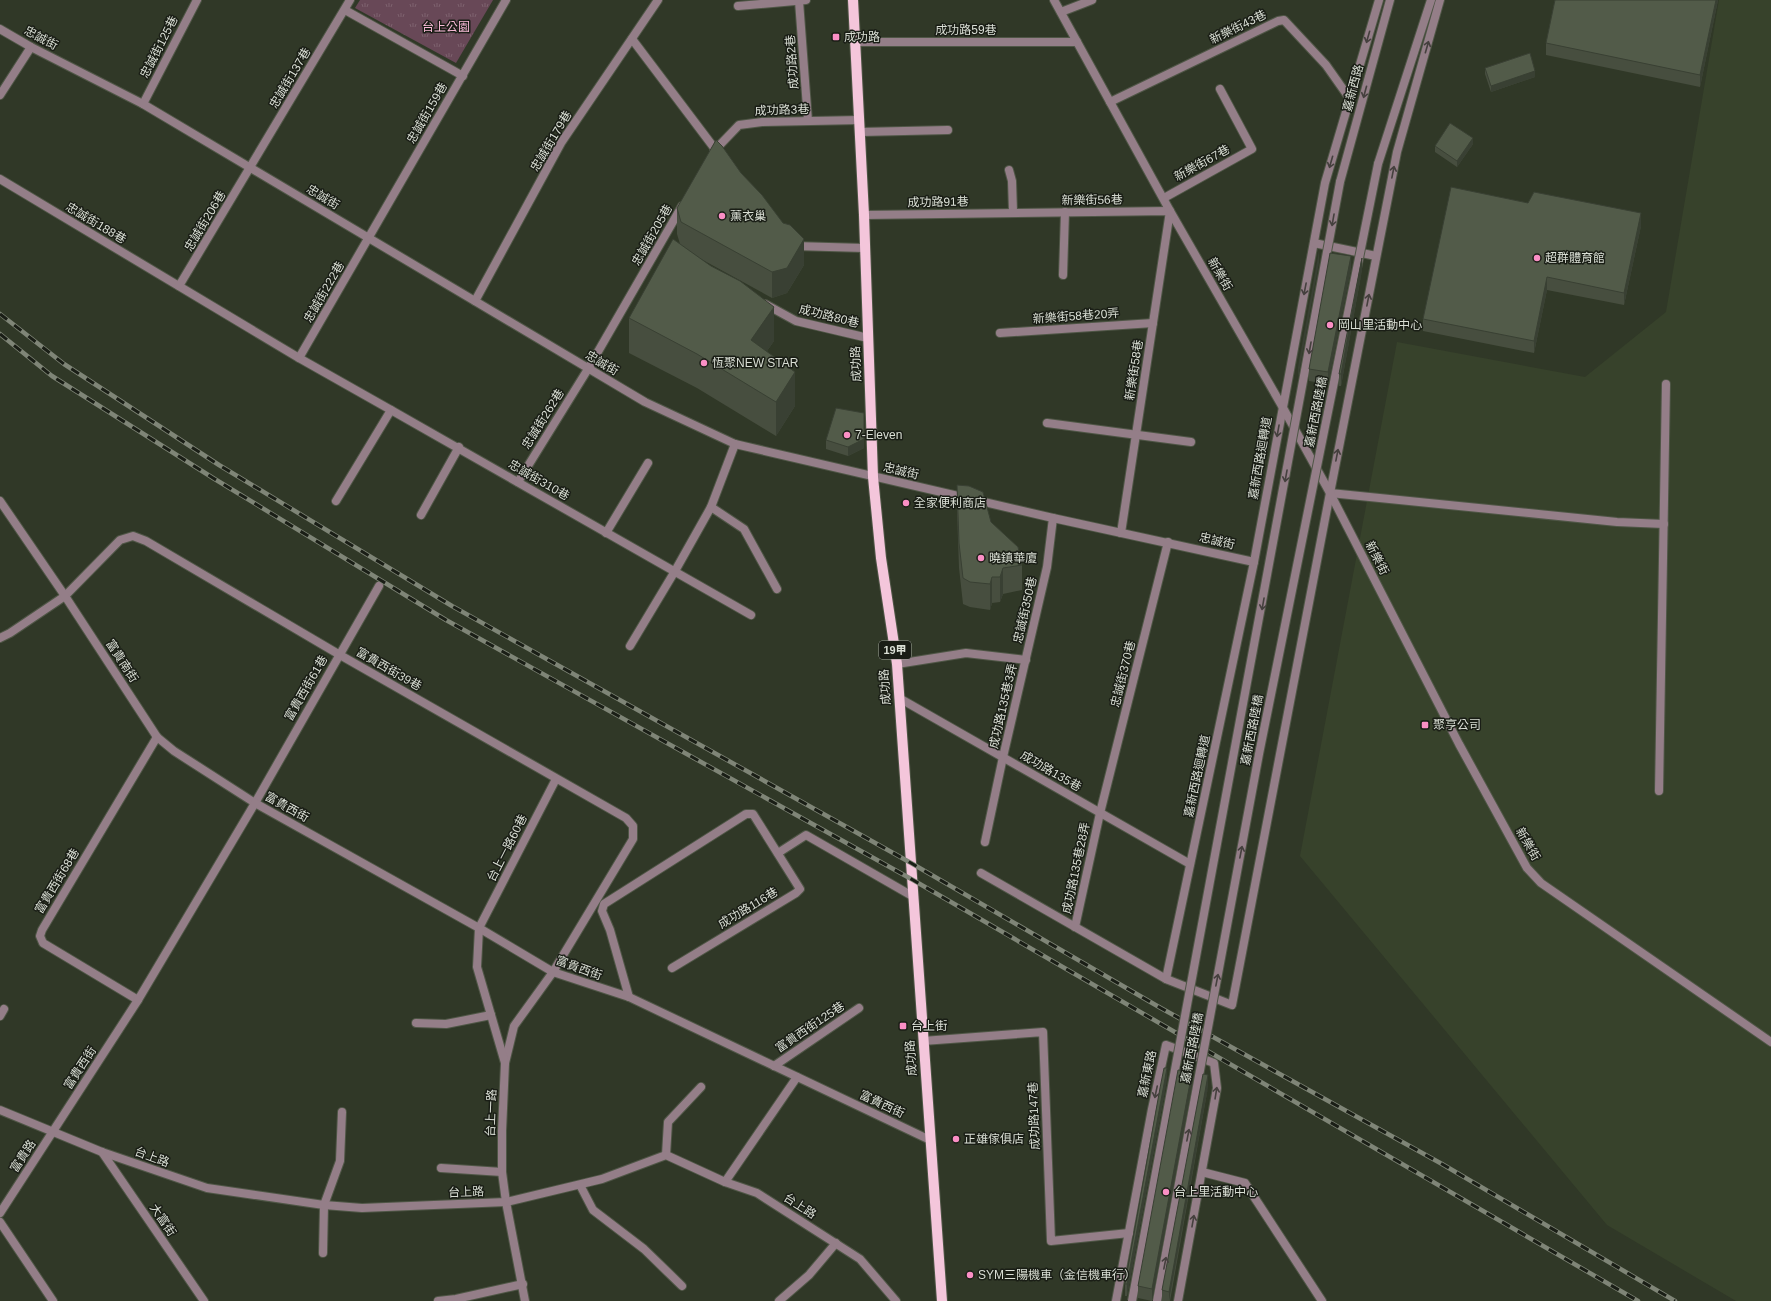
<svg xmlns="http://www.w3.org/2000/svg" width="1771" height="1301" font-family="Helvetica,'Noto Sans TC',sans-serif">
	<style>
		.built { fill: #37422b }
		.grass { fill: url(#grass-tufts) }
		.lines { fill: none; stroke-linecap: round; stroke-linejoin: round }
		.service-casing { stroke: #4f5646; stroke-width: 10 }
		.minor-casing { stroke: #4f5646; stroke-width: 10 }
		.tertiary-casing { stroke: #4f5646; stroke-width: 10 }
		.primary-casing { stroke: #4f5646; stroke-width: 12 }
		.service { stroke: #947e88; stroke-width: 8 }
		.minor { stroke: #947e88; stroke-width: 8 }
		.tertiary { stroke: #947e88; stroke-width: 8 }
		.primary { stroke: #f4c6db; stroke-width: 10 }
		.rail-casing { stroke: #7f8577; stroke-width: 4.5 }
		.rail { stroke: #1a1e16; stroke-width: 3; stroke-dasharray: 9; stroke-linecap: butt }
		.tertiary-bridge-casing { stroke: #4f5646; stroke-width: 10; stroke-linecap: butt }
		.tertiary-bridge { stroke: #947e88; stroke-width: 8 }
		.wall { fill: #474e3f }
		.shaded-wall { fill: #394033 }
		.building { fill: #525b49; stroke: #394033 }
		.oneway { stroke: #45403e }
		.poi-dot { fill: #fb8fc5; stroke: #1a1e16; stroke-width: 1.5 }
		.labels { text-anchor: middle; stroke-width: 3; stroke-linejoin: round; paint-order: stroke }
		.shield { fill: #1a1e16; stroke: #a0a59c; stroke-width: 1 }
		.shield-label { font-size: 11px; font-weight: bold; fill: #dadfd5 }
		.park-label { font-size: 12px; fill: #f8bad7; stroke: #1a1e16 }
		.street-label { font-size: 12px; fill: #dadfd5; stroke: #1a1e16 }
		.poi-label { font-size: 12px; fill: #dadfd5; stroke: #1a1e16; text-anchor: start }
	</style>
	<defs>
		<pattern id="grass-tufts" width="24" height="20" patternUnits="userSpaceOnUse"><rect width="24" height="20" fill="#684857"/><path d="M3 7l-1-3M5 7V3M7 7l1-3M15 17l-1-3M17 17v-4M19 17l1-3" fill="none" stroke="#7d626e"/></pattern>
	</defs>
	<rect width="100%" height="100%" fill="#303827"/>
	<!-- built -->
	<polygon class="built" points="1719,0 1771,0 1771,1301 1736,1301 1607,1225 1300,856 1397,342 1585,377 1666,312"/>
	<!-- grass -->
	<polygon class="grass" points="360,0 493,0 456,63 355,8"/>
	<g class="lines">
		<!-- service casing -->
		<g class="service-casing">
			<g id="service">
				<polyline points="799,1 808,121"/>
				<polyline points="738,6 806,0"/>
				<polyline points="345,10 463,76"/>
				<polyline points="1061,12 1092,0"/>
				<polyline points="632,39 718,153"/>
				<polyline points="855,42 1077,42"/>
				<polyline points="0,95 31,47"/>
				<polyline points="1110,102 1278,21 1284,20 1326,65 1350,99"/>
				<polyline points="143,104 197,0"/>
				<polyline points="860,132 948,130"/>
				<polyline points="714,151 739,125 762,122 860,120"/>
				<polyline points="1009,170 1012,181 1013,212"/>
				<polyline points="0,179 299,358 391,410 336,501"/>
				<polyline points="1164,198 1252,149 1220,89"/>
				<polyline points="864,215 1170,211 1121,533"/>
				<polyline points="794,246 864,248"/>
				<polyline points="1063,275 1065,212"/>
				<polyline points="179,286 350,0"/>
				<polyline points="475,301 561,143 658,0"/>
				<polyline points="765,304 796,321 868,338"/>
				<polyline points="1000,333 1153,323"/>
				<polyline points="299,358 506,0"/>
				<polyline points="391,410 751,615"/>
				<polyline points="1047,423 1191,442"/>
				<polyline points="518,482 588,369 682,206"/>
				<polyline points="1330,493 1617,522 1664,524"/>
				<polyline points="711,507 744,529 777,589"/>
				<polyline points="421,515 459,447"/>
				<polyline points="0,638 10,633 65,596 120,540 133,536 146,541 340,655 626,818 633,826 633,839 553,972 514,1026 505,1063"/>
				<polyline points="630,646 675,571 711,507 735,444"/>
				<polyline points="897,664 966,653 1026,660"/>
				<polyline points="899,698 1190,864"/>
				<polyline points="1659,791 1666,384"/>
				<polyline points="255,803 379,586"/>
				<polyline points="985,842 1003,757 1047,567 1053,518"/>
				<polyline points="778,853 806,835 914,897"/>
				<polyline points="981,873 1166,979"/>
				<polyline points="1075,927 1100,813 1168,542"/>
				<polyline points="479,928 556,779"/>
				<polyline points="629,997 610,930 602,911 604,904 746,814 753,814 800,889 796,893 672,968"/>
				<polyline points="138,1000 43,943 40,936 42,930 157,737"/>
				<polyline points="0,1016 4,1009"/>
				<polyline points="416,1023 446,1024 491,1015"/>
				<polyline points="923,1041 1043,1032 1051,1241 1129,1233"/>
				<polyline points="774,1066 859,1008"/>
				<polyline points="666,1155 668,1122 701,1087"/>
				<polyline points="441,1168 502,1172"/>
				<polyline points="725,1182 797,1077"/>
				<polyline points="580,1185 593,1210 644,1249 682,1286"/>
				<polyline points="0,1222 53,1301"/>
				<polyline points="323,1253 324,1205 340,1161 342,1112"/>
				<polyline points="438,1301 456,1299 523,1284"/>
				<polyline points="779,1301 809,1275 836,1243"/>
			</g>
		</g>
		<!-- minor casing -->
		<g class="minor-casing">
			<g id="minor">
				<polyline points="1379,0 1325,183 1254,562 1166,979 1232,1005 1330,493 1397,152 1440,0"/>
				<polyline points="0,29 31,47 143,104 645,402 735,444 1053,518 1254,562"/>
				<polyline points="1314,243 1376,256"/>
				<polyline points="0,501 65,596 157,737 174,751 255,803 479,928 553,972 629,997 930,1140"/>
				<polyline points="606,533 648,463"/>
				<polyline points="479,928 477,967 505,1063 502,1131 502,1172 506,1202 525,1301"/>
				<polyline points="0,1110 102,1152 207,1188 324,1205 362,1208 506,1202 602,1179 666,1155 725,1182 757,1193 860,1259 896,1301"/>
				<polyline points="102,1152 204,1301"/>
				<polyline points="1202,1172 1245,1183 1322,1301"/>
				<polyline points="0,1213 138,1000 255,803"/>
				<polyline points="1116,1301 1152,1109 1166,1045 1214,1063 1217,1088 1178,1301"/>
			</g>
		</g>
		<!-- tertiary casing -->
		<g class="tertiary-casing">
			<g id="tertiary">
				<polyline points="1054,0 1170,211 1282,406 1330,493 1459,744 1527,868 1541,883 1771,1042"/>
				<polyline points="1378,164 1431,0"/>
				<polyline points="1340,182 1390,0"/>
			</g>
		</g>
		<!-- primary casing -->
		<g class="primary-casing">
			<polyline id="primary" points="853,0 864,215 873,477 881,558 897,664 942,1301"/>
		</g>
		<!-- service -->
		<use href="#service" class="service"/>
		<!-- minor -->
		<use href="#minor" class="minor"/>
		<!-- tertiary -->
		<use href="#tertiary" class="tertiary"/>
		<!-- primary -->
		<use href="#primary" class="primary"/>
		<!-- rail casing -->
		<g class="rail-casing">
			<g id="rail">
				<polyline points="0,314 64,364 219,465 452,606 911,863 1159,1007 1442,1164 1675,1301"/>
				<polyline points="0,334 52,376 213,478 446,620 913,880 1638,1301"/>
			</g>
		</g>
		<!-- rail -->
		<use href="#rail" class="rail"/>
		<!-- tertiary-bridge casing -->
		<g class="tertiary-bridge-casing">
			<g id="tertiary-bridge">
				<polyline points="1132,1301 1340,182"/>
				<polyline points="1157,1301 1259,754 1378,164"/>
			</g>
		</g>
		<!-- tertiary-bridge -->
		<use href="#tertiary-bridge" class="tertiary-bridge"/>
	</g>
	<!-- wall -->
	<g class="wall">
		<polygon points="1555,0 1718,0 1700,87 1546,55 1546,43"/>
		<polygon points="1485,68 1535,77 1491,92 1485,74"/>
		<polygon points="1473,144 1457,167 1435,152 1435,146"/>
		<polygon points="677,208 804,265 787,293 772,298 701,259 774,341 767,351 795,406 776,436 697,388 629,353 629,318 680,244 677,234"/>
		<polygon points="1641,226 1624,305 1547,290 1534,353 1423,331 1423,319"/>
		<polygon points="1351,269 1328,384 1309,381 1309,369"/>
		<polygon points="1362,270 1341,386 1339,386 1339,374"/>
		<polygon points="826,440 864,448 848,456 826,449"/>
		<polygon points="957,485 991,522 1022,565 1022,590 1003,594 1000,602 992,603 990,610 970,607 963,604 959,568 957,511"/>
		<polygon points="1167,1080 1127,1296 1125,1296 1125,1284"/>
		<polygon points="1192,1084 1152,1301 1138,1298 1138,1286"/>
		<polygon points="1208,1087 1170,1301 1162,1301 1162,1290"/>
	</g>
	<!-- shaded-wall -->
	<g class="shaded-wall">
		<polygon points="1716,0 1718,0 1700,87 1700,75"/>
		<polygon points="1535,71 1535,77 1491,92 1491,86"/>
		<polygon points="1473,138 1473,144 1457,167 1457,161"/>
		<polygon points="1641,213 1641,226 1624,305 1624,293"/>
		<polygon points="804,239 804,265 787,293 772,298 772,272"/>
		<polygon points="1319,251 1319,263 1298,379 1298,367"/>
		<polygon points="1351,256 1351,269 1328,384 1328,372"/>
		<polygon points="1362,258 1362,270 1341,386 1341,374"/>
		<polygon points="1547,277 1547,290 1534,353 1534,341"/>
		<polygon points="774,307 774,341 751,374 751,340"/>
		<polygon points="795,372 795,406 776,436 776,402"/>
		<polygon points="864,439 864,448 848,456 848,447"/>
		<polygon points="1003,568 1003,594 1000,602 1000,577"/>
		<polygon points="992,577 992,603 990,610 990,584"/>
		<polygon points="1167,1068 1167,1080 1127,1296 1127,1284"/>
		<polygon points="1192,1072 1192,1084 1152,1301 1152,1289"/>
		<polygon points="1208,1075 1208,1087 1169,1301 1169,1292"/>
	</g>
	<!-- building -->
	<g class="building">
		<polygon points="1555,0 1716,0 1700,75 1546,43"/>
		<polygon points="1530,53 1535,71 1491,86 1485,68"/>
		<polygon points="1450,123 1473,138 1457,161 1435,146"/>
		<polygon points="716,140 722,146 741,173 762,195 783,223 790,225 804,239 787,268 772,272 681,222 677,208"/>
		<polygon points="1451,187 1528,203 1534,192 1641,213 1624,293 1547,277 1534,341 1423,319"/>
		<polygon points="673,239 711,266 740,281 774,307 751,340 795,372 776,402 697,354 629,318"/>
		<polygon points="1330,253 1351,256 1328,372 1309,369"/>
		<polygon points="1362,258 1341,374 1339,374"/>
		<polygon points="836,408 864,413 864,439 848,447 826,440"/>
		<polygon points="957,485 969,486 983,492 991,522 1018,547 1022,565 1003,568 1000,577 992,577 990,584 970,582 963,578 959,543"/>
		<polygon points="1164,1068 1167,1068 1127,1284 1125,1284 1160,1088"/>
		<polygon points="1178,1070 1192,1072 1152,1289 1138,1286"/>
		<polygon points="1203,1074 1208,1075 1169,1292 1162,1290"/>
	</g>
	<!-- one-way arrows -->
	<defs><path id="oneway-shaft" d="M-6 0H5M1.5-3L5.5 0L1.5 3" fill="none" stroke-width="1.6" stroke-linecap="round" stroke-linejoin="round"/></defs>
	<g class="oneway">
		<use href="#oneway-shaft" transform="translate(1368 37) rotate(106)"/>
		<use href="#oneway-shaft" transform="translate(1427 47) rotate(-74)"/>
		<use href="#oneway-shaft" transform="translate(1365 92) rotate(105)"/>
		<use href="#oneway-shaft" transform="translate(1331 162) rotate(106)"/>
		<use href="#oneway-shaft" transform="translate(1393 172) rotate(-79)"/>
		<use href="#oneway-shaft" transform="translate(1333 220) rotate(100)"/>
		<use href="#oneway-shaft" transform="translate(1305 289) rotate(101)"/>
		<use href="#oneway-shaft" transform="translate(1368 300) rotate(-79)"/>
		<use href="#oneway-shaft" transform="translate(1310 348) rotate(100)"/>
		<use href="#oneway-shaft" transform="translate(1278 431) rotate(100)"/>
		<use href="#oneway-shaft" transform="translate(1337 455) rotate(-79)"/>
		<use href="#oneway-shaft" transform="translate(1286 476) rotate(100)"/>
		<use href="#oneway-shaft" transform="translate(1263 604) rotate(100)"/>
		<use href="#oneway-shaft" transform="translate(1241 852) rotate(-79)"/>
		<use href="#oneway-shaft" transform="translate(1217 980) rotate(-79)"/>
		<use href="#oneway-shaft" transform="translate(1156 1092) rotate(102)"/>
		<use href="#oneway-shaft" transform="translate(1216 1093) rotate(-81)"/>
		<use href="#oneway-shaft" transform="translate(1188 1135) rotate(-79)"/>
		<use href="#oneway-shaft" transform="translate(1193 1221) rotate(-80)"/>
		<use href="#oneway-shaft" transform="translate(1165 1263) rotate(-79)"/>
	</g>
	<!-- markers -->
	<g class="poi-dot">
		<rect x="832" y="33" width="8" height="8" rx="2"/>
		<circle cx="722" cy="216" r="4"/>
		<circle cx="1537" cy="258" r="4"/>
		<circle cx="1330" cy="325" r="4"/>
		<circle cx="704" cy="363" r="4"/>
		<circle cx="847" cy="435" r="4"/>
		<circle cx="906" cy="503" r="4"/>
		<circle cx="981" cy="558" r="4"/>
		<rect x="1421" y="721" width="8" height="8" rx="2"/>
		<rect x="899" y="1022" width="8" height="8" rx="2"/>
		<circle cx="956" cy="1139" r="4"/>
		<circle cx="1166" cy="1192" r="4"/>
		<circle cx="970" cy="1275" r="4"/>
	</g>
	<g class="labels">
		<!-- shield labels -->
		<rect class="shield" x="879" y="641" width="32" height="18" rx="3"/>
		<g class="shield-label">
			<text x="895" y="654">19甲</text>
		</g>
		<!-- park labels -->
		<g class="park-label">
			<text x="446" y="31">台上公園</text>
		</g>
		<!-- street labels -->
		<g class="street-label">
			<text transform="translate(1238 27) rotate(-26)" y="4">新樂街43巷</text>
			<text x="966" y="34">成功路59巷</text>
			<text transform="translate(41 38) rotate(28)" y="4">忠誠街</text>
			<text transform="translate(159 47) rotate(-63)" y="4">忠誠街125巷</text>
			<text transform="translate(792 62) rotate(-94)" y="4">成功路2巷</text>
			<text transform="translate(290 78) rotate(-59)" y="4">忠誠街137巷</text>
			<text transform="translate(1353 88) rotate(-75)" y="4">嘉新西路</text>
			<text transform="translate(782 110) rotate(-2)" y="4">成功路3巷</text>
			<text transform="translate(427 113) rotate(-60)" y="4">忠誠街159巷</text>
			<text transform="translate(551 141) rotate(-59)" y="4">忠誠街179巷</text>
			<text transform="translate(1202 163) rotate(-29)" y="4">新樂街67巷</text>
			<text transform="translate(323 197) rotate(31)" y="4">忠誠街</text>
			<text transform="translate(1092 200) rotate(-1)" y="4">新樂街56巷</text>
			<text transform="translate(938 202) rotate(-1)" y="4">成功路91巷</text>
			<text transform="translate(205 221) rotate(-59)" y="4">忠誠街206巷</text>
			<text transform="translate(96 223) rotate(31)" y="4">忠誠街188巷</text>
			<text transform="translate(652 235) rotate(-60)" y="4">忠誠街205巷</text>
			<text transform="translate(1220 274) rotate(60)" y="4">新樂街</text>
			<text transform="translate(324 292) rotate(-60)" y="4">忠誠街222巷</text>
			<text transform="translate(829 316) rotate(14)" y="4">成功路80巷</text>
			<text transform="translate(1076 316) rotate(-4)" y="4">新樂街58巷20弄</text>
			<text transform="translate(602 363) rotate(30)" y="4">忠誠街</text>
			<text transform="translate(856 364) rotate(-92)" y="4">成功路</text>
			<text transform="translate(1134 370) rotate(-81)" y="4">新樂街58巷</text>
			<text transform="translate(1316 412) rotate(-79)" y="4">嘉新西路陸橋</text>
			<text transform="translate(543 419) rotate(-58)" y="4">忠誠街262巷</text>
			<text transform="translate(1260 458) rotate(-80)" y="4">嘉新西路迴轉道</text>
			<text transform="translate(901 471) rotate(13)" y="4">忠誠街</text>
			<text transform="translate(539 480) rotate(30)" y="4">忠誠街310巷</text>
			<text transform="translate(1217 541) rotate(13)" y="4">忠誠街</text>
			<text transform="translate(1377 558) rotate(63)" y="4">新樂街</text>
			<text transform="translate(1025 610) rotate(-77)" y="4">忠誠街350巷</text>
			<text transform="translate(122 661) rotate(57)" y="4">富貴南街</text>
			<text transform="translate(389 669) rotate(30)" y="4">富貴西街39巷</text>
			<text transform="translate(1123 674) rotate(-76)" y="4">忠誠街370巷</text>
			<text transform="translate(885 687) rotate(-94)" y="4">成功路</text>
			<text transform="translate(306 688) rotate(-60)" y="4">富貴西街61巷</text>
			<text transform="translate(1003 706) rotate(-77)" y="4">成功路135巷3弄</text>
			<text transform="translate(1252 730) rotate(-79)" y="4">嘉新西路陸橋</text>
			<text transform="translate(1051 771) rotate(30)" y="4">成功路135巷</text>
			<text transform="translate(1197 776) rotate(-78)" y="4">嘉新西路迴轉道</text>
			<text transform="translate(287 807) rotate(29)" y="4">富貴西街</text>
			<text transform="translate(1528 844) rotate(60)" y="4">新樂街</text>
			<text transform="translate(507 848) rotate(-63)" y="4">台上一路60巷</text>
			<text transform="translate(1076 868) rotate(-78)" y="4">成功路135巷28弄</text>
			<text transform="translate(57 881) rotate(-59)" y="4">富貴西街68巷</text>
			<text transform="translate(748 908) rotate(-31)" y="4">成功路116巷</text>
			<text transform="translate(579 968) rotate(20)" y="4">富貴西街</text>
			<text transform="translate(810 1027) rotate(-34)" y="4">富貴西街125巷</text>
			<text transform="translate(1192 1048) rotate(-79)" y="4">嘉新西路陸橋</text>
			<text transform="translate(911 1058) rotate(-94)" y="4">成功路</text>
			<text transform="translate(80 1068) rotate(-57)" y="4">富貴西街</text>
			<text transform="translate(1147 1074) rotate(-78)" y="4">嘉新東路</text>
			<text transform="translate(882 1104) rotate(25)" y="4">富貴西街</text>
			<text transform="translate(491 1113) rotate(-88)" y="4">台上一路</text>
			<text transform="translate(1034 1116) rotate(-92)" y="4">成功路147巷</text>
			<text transform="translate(23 1156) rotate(-57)" y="4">富貴路</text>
			<text transform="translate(152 1157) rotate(20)" y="4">台上路</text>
			<text transform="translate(466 1192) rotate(-2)" y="4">台上路</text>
			<text transform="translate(800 1206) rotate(33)" y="4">台上路</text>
			<text transform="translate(163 1220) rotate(56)" y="4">大富街</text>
		</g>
		<!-- poi labels -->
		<g class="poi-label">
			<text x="844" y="41">成功路</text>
			<text x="730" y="220">薰衣巢</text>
			<text x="1545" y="262">超群體育館</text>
			<text x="1338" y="329">岡山里活動中心</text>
			<text x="712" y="367">恆聚NEW STAR</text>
			<text x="855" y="439">7-Eleven</text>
			<text x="914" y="507">全家便利商店</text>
			<text x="989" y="562">曉鎮華廈</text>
			<text x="1433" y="729">聚亨公司</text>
			<text x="911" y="1030">台上街</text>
			<text x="964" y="1143">正雄傢俱店</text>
			<text x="1174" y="1196">台上里活動中心</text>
			<text x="978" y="1279">SYM三陽機車（金信機車行）</text>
		</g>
	</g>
</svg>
